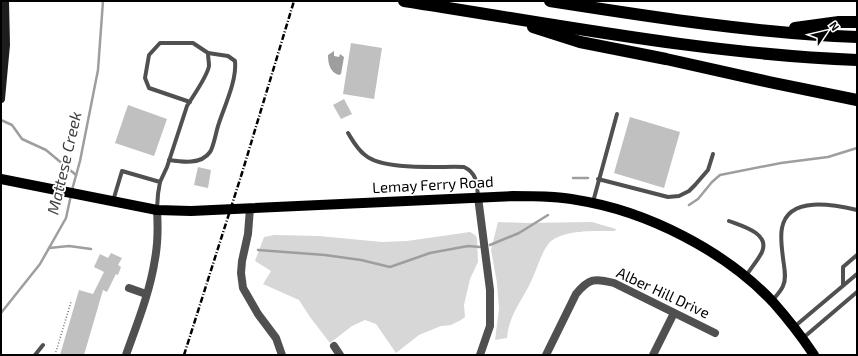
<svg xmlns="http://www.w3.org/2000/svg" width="858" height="356" font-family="'Exo 2',sans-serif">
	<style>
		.green { fill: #d7d7d7 }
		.water { fill: #9e9e9e }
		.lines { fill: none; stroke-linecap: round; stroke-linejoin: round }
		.stream { stroke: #9e9e9e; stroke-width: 2.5 }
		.building { fill: #c0c0c0 }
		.path { stroke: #727272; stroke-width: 1.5; stroke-dasharray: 1 2; stroke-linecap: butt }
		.service { stroke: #505050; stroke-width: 4 }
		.minor { stroke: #505050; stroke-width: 8 }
		.secondary { stroke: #1d1d1d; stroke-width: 8 }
		.primary { stroke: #000; stroke-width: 10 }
		.motorway { stroke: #000; stroke-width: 12 }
		.rail { stroke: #000; stroke-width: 2.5; stroke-dasharray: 6 2 1 2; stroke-linecap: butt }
		.labels { text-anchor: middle; stroke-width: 3.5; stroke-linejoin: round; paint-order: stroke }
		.street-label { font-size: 15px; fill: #000; stroke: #fff }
		.water-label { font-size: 16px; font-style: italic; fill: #3f3f3f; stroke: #fff }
	</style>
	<rect width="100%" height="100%" fill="#fff"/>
	<!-- green -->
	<g class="green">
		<path d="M 498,222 L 527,223 L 592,222 L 616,229 L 615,231 C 597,231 564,229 550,242 C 543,249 537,268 533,277 C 524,299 509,313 507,338 L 495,340 L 499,309 L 497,283 L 491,250 Z"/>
		<polygon points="470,232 475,235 477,238 478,262 470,279 464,305 465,317 461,320 451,325 441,326 419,335 396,353 376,324 365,320 352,326 330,343 310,317 299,300 263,284 271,271 255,261 264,237 274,235 319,236 382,242 407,241"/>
	</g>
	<!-- water -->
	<path class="water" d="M 334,51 L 334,56 L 339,57 L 340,54 L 344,57 L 341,74 L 339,75 C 330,72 328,64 328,55 Z"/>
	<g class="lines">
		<!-- stream -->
		<g class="stream">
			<polyline points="1,120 12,125 22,139 46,150 76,175"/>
			<polyline points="573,178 588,178"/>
			<polyline points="72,190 80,161 98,70 103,1"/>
			<polyline points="689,205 698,199 712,182 720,175 781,163 828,157 857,148"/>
			<polyline points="490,245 519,233 548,215"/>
			<polyline points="49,248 69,246 91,249"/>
			<polyline points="258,250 325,255 361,260 390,267 430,253 468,246 480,247"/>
			<polyline points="1,313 40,264 66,218 71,195"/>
		</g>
	</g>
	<!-- building -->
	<g class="building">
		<polygon points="351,43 382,48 374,99 343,94"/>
		<polygon points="344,99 352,114 341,119 333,105"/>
		<polygon points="128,105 167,119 154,156 115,143"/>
		<polygon points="630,117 680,132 664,188 614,173"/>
		<polygon points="198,167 211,170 208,188 194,185"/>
		<polygon points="111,253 122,258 118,265 121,267 118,275 116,274 107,292 103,290 84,355 60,355 79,290 93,294 104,272 94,267 100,254 108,258"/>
	</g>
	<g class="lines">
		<!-- path -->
		<polyline class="path" points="55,355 71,302"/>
		<!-- service -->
		<g class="service">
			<path d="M 348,133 C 353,141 357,149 365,155 C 384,171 439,166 464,167 C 477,173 477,184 478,197"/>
			<path d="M 169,160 C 182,162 201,165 210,152 C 214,146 216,131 219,123 C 225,105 237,80 235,61 L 228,56 L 208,53"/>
			<polyline points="598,179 668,197 679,196 689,191 695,185 708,170 713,154"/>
			<path d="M 160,182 L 167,167 L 187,106 C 193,96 207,77 209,66 C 209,62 208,57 208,53 L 193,43 L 160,43 L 149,55 L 145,78 L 149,88 L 190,102"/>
			<polyline points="113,201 122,171 160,182 158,194 157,209"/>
			<polyline points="593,202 617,114"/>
			<path d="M 729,221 C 742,226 770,233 762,252 C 758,260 751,268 746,276"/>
			<polyline points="843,285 843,267 857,255"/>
			<path d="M 772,301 C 776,296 781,291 783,286 C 787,278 784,267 783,258 C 782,249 780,237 782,228 C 788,195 835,205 857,210"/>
			<polyline points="794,327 857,274"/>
			<polyline points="803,338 857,292"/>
			<polyline points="35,355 43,345"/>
		</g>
		<!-- minor -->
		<g class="minor">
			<polyline points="478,197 490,290 490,326 480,355"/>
			<polyline points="250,208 248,234 242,261 241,273 243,288 258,314 276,338 282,355"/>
			<polyline points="129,288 146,294"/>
			<polyline points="334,346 340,355"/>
			<path d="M 126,355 C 137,324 150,292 155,259 C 158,243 158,226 157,210"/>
			<path d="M 546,355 L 576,294 C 589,278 595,278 614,283 L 715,333"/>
			<polyline points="653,355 674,313"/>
		</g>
		<!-- secondary -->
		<polyline class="secondary" points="1,99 6,45 5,1"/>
		<!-- primary -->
		<path class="primary" d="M 1,179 L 157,210 L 191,211 L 513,196 C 535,196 556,196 577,200 C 647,211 725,251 773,302 C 788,319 802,337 814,355"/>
		<!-- motorway -->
		<g class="motorway">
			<path d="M 404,1 C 554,24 705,54 857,60"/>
			<path d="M 550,1 C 652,17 754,33 857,37"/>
			<polyline points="533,27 580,42 666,59 769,82 857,100"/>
			<polyline points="795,28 839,22 857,22"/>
		</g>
		<!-- rail -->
		<polyline class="rail" points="184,355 242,173 294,1"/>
	</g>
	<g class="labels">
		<!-- street labels -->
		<g class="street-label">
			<text transform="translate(433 185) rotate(-3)" y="5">Lemay Ferry Road</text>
			<text transform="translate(663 293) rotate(25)" y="5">Alber Hill Drive</text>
		</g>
		<!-- water labels -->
		<g class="water-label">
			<text transform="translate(64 163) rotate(-77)" y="6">Mattese Creek</text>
		</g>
	</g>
	<!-- border -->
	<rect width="858" height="356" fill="none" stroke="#000000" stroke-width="4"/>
	<!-- north arrow -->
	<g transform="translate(826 32) rotate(55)" stroke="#ffffff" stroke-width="3" paint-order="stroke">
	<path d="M0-3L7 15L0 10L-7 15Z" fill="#000000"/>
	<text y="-6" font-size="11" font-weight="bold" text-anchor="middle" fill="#000000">N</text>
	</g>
</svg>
